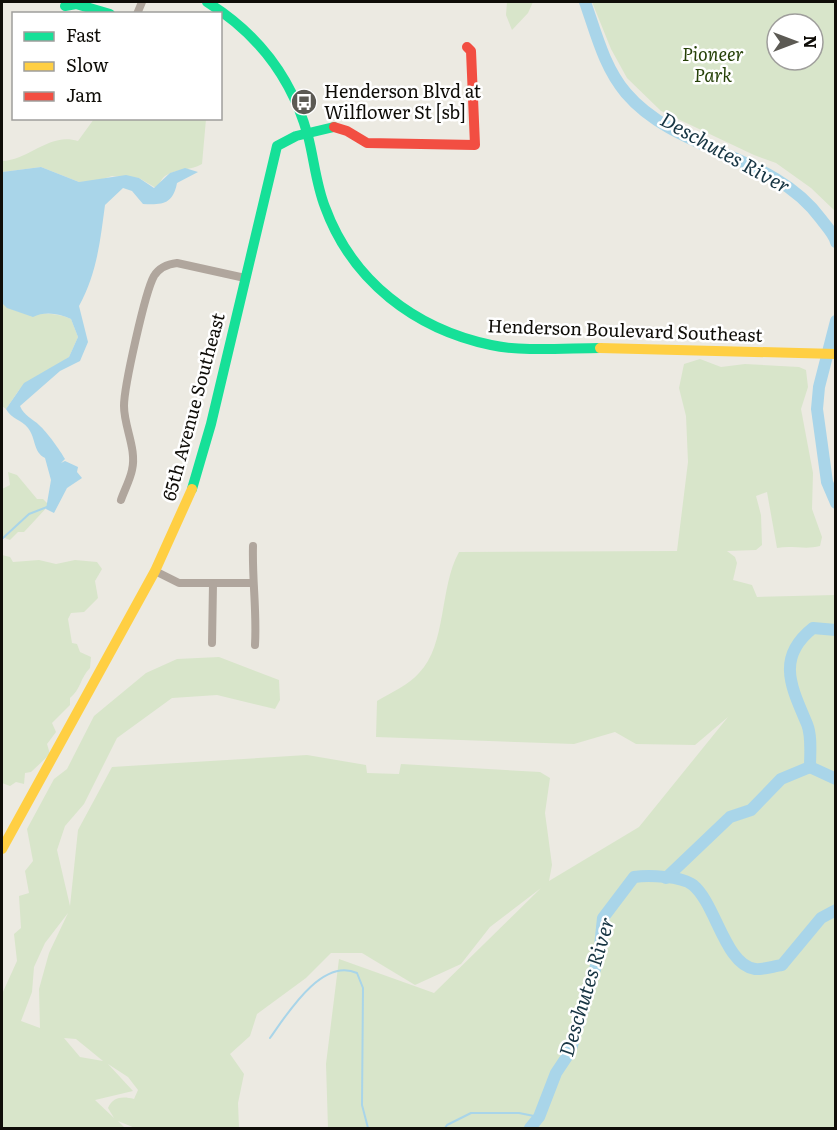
<svg xmlns="http://www.w3.org/2000/svg" width="837" height="1130" font-family="Literata,serif">
	<style>
		.green { fill: #d8e5ca; fill-rule: evenodd }
		.water { fill: #a9d5e9 }
		.lines { fill: none; stroke-linecap: round; stroke-linejoin: round }
		.stream { stroke: #a9d5e9; stroke-width: 2 }
		.river { stroke: #a9d5e9; stroke-width: 12 }
		.street { stroke: #b0a69d; stroke-width: 8 }
		.fast { stroke: #16e098; stroke-width: 10 }
		.slow { stroke: #ffcf43; stroke-width: 10 }
		.jam { stroke: #f24e42; stroke-width: 10 }
		.labels { text-anchor: middle; stroke-width: 5; stroke-linejoin: round; paint-order: stroke }
		.park-label { font-size: 18px; font-style: italic; fill: #264108; stroke: #fff }
		.poi-label { font-size: 18px; fill: #0f0d08; stroke: #fff; text-anchor: start }
		.street-label { font-size: 18px; fill: #0f0d08; stroke: #fff }
		.water-label { font-size: 20px; font-style: italic; fill: #173543; stroke: #fff }
	</style>
	<rect width="100%" height="100%" fill="#eceae2"/>
	<!-- green -->
	<g class="green">
		<polygon points="507,2 533,2 528,13 512,30 506,15"/>
		<path d="M 592,2 L 835,2 L 835,211 L 811,188 L 776,163 L 754,155 L 661,111 L 627,78 L 611,49 ZM 777,24 L 813,24 L 813,60 L 777,60 Z"/>
		<path d="M 94,119 L 206,119 L 202,164 C 190,171 177,168 165,176 C 161,179 160,184 156,188 L 139,178 L 112,176 L 96,181 L 79,182 L 41,167 L 2,172 L 2,161 C 30,160 49,132 78,141 Z"/>
		<path d="M 2,303 C 21,320 49,308 71,319 L 78,337 L 69,357 L 19,390 L 6,409 L 2,406 Z"/>
		<path d="M 700,359 L 721,367 L 745,364 L 799,367 L 806,370 L 808,387 L 801,409 L 813,473 L 812,509 L 822,537 L 820,546 C 805,550 792,545 777,548 L 767,492 L 756,496 L 761,515 L 762,545 L 756,550 L 727,551 L 735,557 L 737,563 L 733,580 L 752,585 L 757,597 L 835,595 L 835,1128 L 328,1128 L 326,1064 L 339,959 L 434,993 L 541,888 L 490,927 L 461,964 L 415,985 L 362,953 L 331,953 L 306,978 L 257,1014 L 250,1036 L 230,1054 L 244,1074 L 238,1103 L 239,1128 L 135,1128 L 118,1121 L 125,1128 L 2,1128 L 2,994 L 17,961 L 14,934 L 21,928 L 19,896 L 29,893 L 25,871 L 33,861 L 27,829 L 54,779 L 67,769 L 94,716 L 146,673 L 177,659 L 219,657 L 279,680 L 280,700 L 275,709 L 217,695 L 172,698 L 117,738 L 84,804 L 65,826 L 57,850 L 70,906 L 78,830 L 112,767 L 307,755 L 366,765 L 367,773 L 399,774 L 401,764 L 540,772 L 550,778 L 545,813 L 552,865 L 549,881 L 639,827 L 728,717 L 695,745 L 636,744 L 615,732 L 574,744 L 376,737 L 377,701 C 390,693 409,685 419,673 C 447,644 439,588 459,552 L 677,551 L 688,462 L 686,416 L 679,388 L 684,364 ZM 68,913 L 49,953 L 39,989 L 40,1028 L 21,1021 L 32,992 L 34,967 L 45,943 ZM 64,1038 L 76,1039 L 103,1061 L 80,1057 ZM 108,1064 L 128,1077 L 138,1090 L 134,1099 C 122,1096 113,1097 108,1108 L 114,1118 L 95,1100 L 133,1091 Z"/>
		<polygon points="8,472 17,475 37,499 43,499 49,505 24,532 18,532 10,540 2,537 2,489 10,485"/>
		<path d="M 2,555 L 10,557 L 13,562 L 39,560 L 56,564 L 75,560 L 97,562 L 102,569 L 95,581 L 98,598 L 84,612 L 71,613 L 68,619 L 72,643 L 77,644 L 80,652 L 91,657 L 90,668 C 80,678 81,689 70,698 L 70,705 L 52,723 L 56,732 L 47,744 L 50,754 L 31,772 L 25,773 L 24,784 L 16,782 L 10,786 L 2,783 Z"/>
	</g>
	<!-- water -->
	<path class="water" d="M 41,167 L 79,182 L 126,175 L 139,178 L 154,188 L 170,173 L 185,168 L 198,172 L 177,183 C 173,204 163,205 143,204 L 132,191 L 123,188 L 105,205 C 100,242 97,273 79,306 L 88,342 L 80,361 L 60,371 L 20,406 C 24,416 33,419 39,425 C 47,432 60,450 65,459 L 61,463 L 65,461 L 78,467 L 77,472 L 82,478 L 67,488 L 54,513 L 46,509 L 51,480 L 45,458 C 33,452 36,438 28,428 C 22,420 11,419 6,409 L 24,383 L 69,357 L 78,337 L 71,319 C 59,313 44,311 33,317 L 7,308 L 2,303 L 2,172 Z"/>
	<g class="lines">
		<!-- stream -->
		<g class="stream">
			<polyline points="3,538 29,514 47,507"/>
			<path d="M 270,1038 C 287,1014 322,957 357,973 L 363,988 L 362,1105 L 368,1128"/>
			<polyline points="445,1128 447,1125 471,1113 519,1113 539,1117"/>
		</g>
		<!-- river -->
		<g class="river">
			<path d="M 585,2 C 596,33 604,67 626,93 C 677,153 773,153 821,219 C 826,226 834,234 836,242"/>
			<polyline points="836,321 819,387 817,409 827,482 836,503"/>
			<path d="M 836,630 L 813,628 C 775,658 792,688 807,724 C 812,736 810,754 810,767 L 836,779"/>
			<polyline points="666,878 730,817 751,810 781,779 810,767"/>
			<path d="M 530,1128 L 539,1117 L 556,1073 L 570,1052 L 599,956 L 603,918 L 634,877 C 648,875 682,876 693,885 C 716,904 725,965 755,969 C 763,970 774,966 782,965 L 821,918 L 836,910"/>
		</g>
		<!-- street -->
		<g class="street">
			<polyline points="137,14 142,2"/>
			<path d="M 121,500 C 124,491 130,480 132,470 C 137,449 124,427 124,406 C 124,387 145,292 154,276 C 159,268 168,264 177,263 L 245,278"/>
			<path d="M 253,546 C 252,580 257,611 255,645"/>
			<polyline points="155,571 179,583 252,583"/>
			<polyline points="212,643 213,584"/>
		</g>
		<!-- fast -->
		<g class="fast">
			<path d="M 207,2 C 257,33 292,78 308,136 C 314,159 316,184 325,207 C 352,281 415,329 491,345 C 521,352 568,348 600,348"/>
			<polyline points="65,6 76,4 110,14"/>
			<polyline points="192,489 211,424 277,146 296,136 334,127"/>
		</g>
		<!-- slow -->
		<g class="slow">
			<polyline points="600,348 836,354"/>
			<polyline points="2,849 155,571 192,489"/>
		</g>
		<!-- jam -->
		<polyline class="jam" points="334,127 347,131 367,143 475,145 471,51 467,47"/>
	</g>
	<!-- icons -->
	<defs>
		<g id="bus-disc" transform="scale(1.35)"><circle r="9.5" fill="#5c5a54" stroke="#fff"/><path d="M-5-6H5V4H4V6H2V4H-2V6H-4V4H-5ZM-3.5-4V0h7V-4ZM-3.5 1.2v1.5H-2V1.2ZM2 1.2v1.5H3.5V1.2Z" fill="#fff"/></g>
	</defs>
	<g fill-rule="evenodd">
		<use href="#bus-disc" x="304" y="102"/>
	</g>
	<g class="labels">
		<!-- park labels -->
		<g class="park-label">
			<text x="713" y="61">Pioneer<tspan x="713" dy="21">Park</tspan></text>
		</g>
		<!-- poi labels -->
		<g class="poi-label">
			<text x="324" y="98">Henderson Blvd at<tspan x="324" dy="21">Wilflower St [sb]</tspan></text>
		</g>
		<!-- street labels -->
		<g class="street-label">
			<text transform="translate(625 331) rotate(2)" y="6">Henderson Boulevard Southeast</text>
			<text transform="translate(194 407) rotate(-75)" y="6">65th Avenue Southeast</text>
		</g>
		<!-- water labels -->
		<g class="water-label">
			<text transform="translate(725 153) rotate(29)" y="7">Deschutes River</text>
			<text transform="translate(587 987) rotate(-73)" y="7">Deschutes River</text>
		</g>
	</g>
	<!-- border -->
	<rect width="837" height="1130" fill="none" stroke="#0f0d08" stroke-width="6"/>
	<!-- legend -->
	<rect x="12" y="12" width="210" height="108" fill="#ffffff" stroke="#9f9e9c" stroke-width="1.5"/>
	<rect x="24" y="32" width="30" height="9" fill="#16e098" stroke="#9f9e9c" stroke-width="1.5"/>
	<text x="66" y="42" font-size="18" fill="#0f0d08">Fast</text>
	<rect x="24" y="62" width="30" height="9" fill="#ffcf43" stroke="#9f9e9c" stroke-width="1.5"/>
	<text x="66" y="72" font-size="18" fill="#0f0d08">Slow</text>
	<rect x="24" y="92" width="30" height="9" fill="#f24e42" stroke="#9f9e9c" stroke-width="1.5"/>
	<text x="66" y="102" font-size="18" fill="#0f0d08">Jam</text>
	<!-- north arrow -->
	<g transform="translate(795 42) rotate(90)"><circle r="28" fill="#ffffff" stroke="#9f9e9c" stroke-width="1.5"/>
	<path d="M0-4.5L10 22L0 15L-10 22Z" fill="#5c5a54"/>
	<text y="-9" font-size="16" font-weight="bold" text-anchor="middle" fill="#0f0d08">N</text>
	</g>
</svg>
